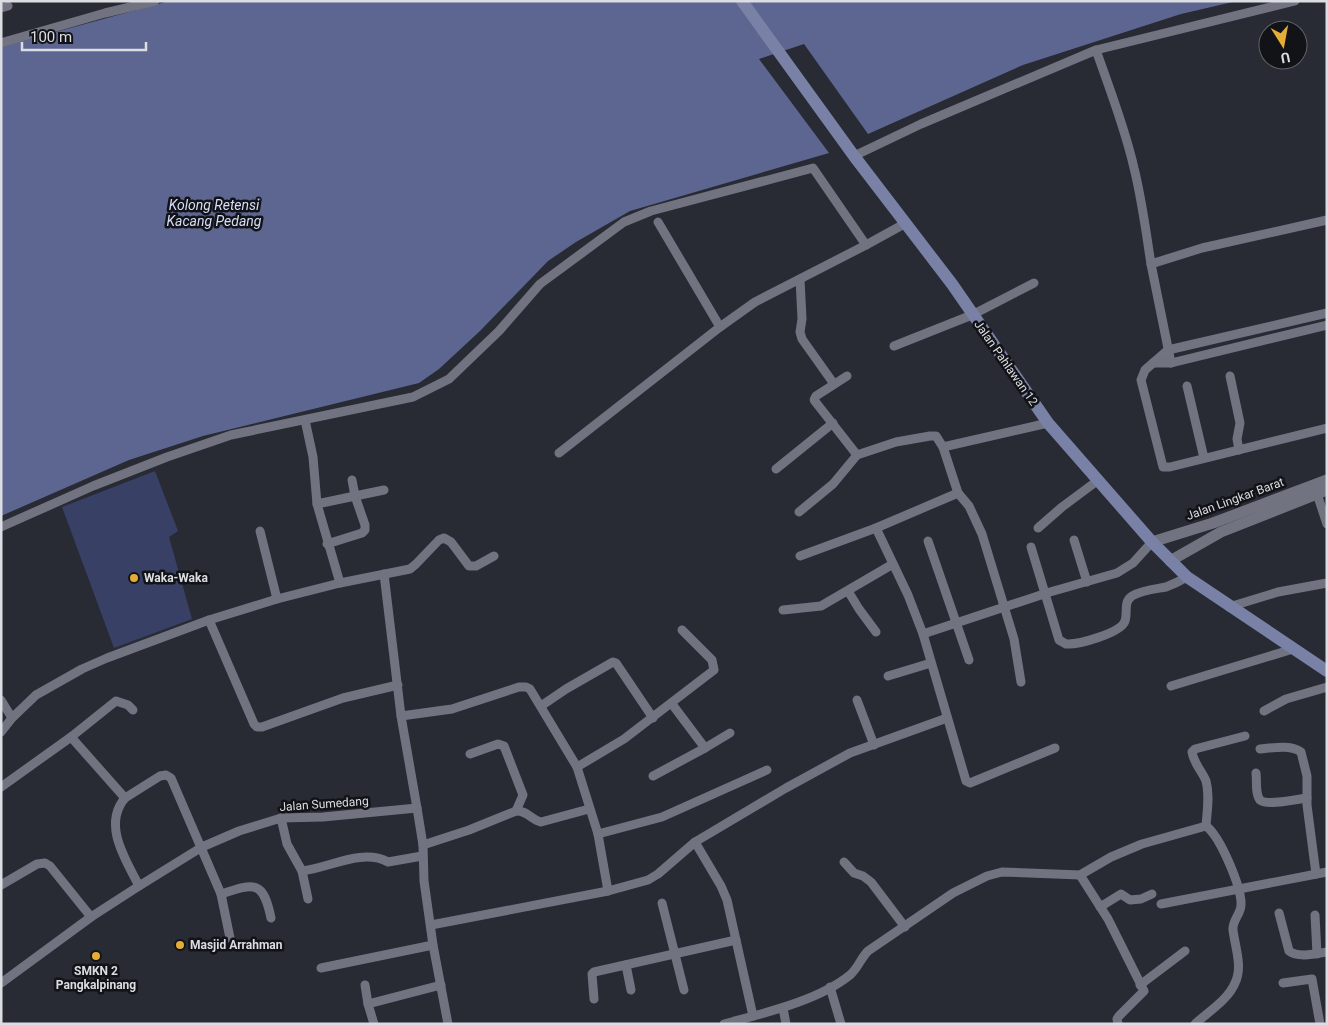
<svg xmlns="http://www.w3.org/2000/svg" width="1328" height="1025" font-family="Roboto,sans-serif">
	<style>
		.green { fill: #394065 }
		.water { fill: #5d6690 }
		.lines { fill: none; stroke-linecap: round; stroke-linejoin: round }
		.minor { stroke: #717480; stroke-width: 9 }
		.tertiary { stroke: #717480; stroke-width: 11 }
		.secondary { stroke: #7981a6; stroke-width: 12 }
		.poi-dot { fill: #e5ad36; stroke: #121317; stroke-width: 2 }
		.labels { text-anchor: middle; stroke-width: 5; stroke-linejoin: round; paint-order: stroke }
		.street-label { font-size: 12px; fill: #dbdde3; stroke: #121317 }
		.poi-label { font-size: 12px; font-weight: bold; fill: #dbdde3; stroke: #121317; text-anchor: start }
		.water-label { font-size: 14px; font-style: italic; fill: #d6def9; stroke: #121317 }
	</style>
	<rect width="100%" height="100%" fill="#282a34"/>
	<!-- green -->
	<polygon class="green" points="155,471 178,531 169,537 192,619 114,648 62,507"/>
	<!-- water -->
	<polygon class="water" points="169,1 1237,1 1181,14 1023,65 868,134 804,44 759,59 829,153 630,211 576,242 548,261 480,331 439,369 419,383 203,436 129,460 1,516 1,47"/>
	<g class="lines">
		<!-- minor -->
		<g class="minor">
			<polyline points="1,8 8,6"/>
			<polyline points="1,43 105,13 155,1"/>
			<polyline points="1096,50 1295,1"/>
			<path d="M 854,156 L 921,124 L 1096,50 C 1110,90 1125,128 1134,168 C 1142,200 1146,232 1151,264 L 1202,248 L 1327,220"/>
			<polyline points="658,222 720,327"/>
			<polyline points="1151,264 1171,363"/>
			<polyline points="800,279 802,319 800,332 802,339 834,384"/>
			<polyline points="1327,313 1168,350 1145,370 1141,380 1163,467 1170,467 1327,428"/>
			<polyline points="894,346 972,315 1034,283"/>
			<polyline points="1153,363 1171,363 1327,325"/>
			<polyline points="847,376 816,396 814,400 857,455"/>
			<polyline points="1230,376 1240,423 1237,439 1239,450"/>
			<polyline points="1187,386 1204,458"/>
			<polyline points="305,420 313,457 317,504 340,583"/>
			<polyline points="943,447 958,493 969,506 982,534 1014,639 1021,682"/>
			<polyline points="559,453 720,327 755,302 866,245"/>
			<polyline points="776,469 833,423"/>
			<polyline points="1317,494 1327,524"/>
			<polyline points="317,504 355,496 352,480"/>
			<polyline points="799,512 833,484 857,455 896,442 930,436 936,436 943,447 1048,423"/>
			<polyline points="1,527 93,486 167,457 231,435 413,397 449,379 499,331 540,284 624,222 651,211 813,168 866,245 906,223"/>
			<polyline points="876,528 908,595 923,634 966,781 970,783 1055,748"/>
			<polyline points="1038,528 1062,507 1097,481"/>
			<polyline points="260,531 277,599"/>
			<polyline points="1074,540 1087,582"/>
			<polyline points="928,541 969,660"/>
			<polyline points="327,544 362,533 365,530 365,525 355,496 384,490"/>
			<path d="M 1031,547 L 1059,640 L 1066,644 C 1078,645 1121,633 1125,621 C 1128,612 1123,602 1132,596 C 1142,590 1155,589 1166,587 C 1174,584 1180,581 1187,577"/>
			<polyline points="800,556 876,528 958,493"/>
			<polyline points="384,574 401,716 417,808"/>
			<polyline points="848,591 859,609 876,632"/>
			<polyline points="1229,607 1278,592 1327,583"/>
			<polyline points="783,610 821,606 893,564"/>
			<polyline points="209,620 254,724 257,727 262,727 343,698 398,685"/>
			<polyline points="923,634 1050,592 1117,573 1133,563 1152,542"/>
			<polyline points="888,676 931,663"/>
			<polyline points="1171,686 1293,649"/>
			<polyline points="1,700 12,718"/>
			<polyline points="857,700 874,745"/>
			<polyline points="672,704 705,748"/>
			<polyline points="541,706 566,689 613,662 616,663 653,718"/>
			<polyline points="1264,711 1286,699 1327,687"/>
			<polyline points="401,716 452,709 519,687 526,687 530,689 577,767 598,834 608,891"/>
			<polyline points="1,732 12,718 36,695 82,669 107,658 209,620 277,599 340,583 410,569 416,564 439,540 444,538 451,542 469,566 476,566 494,556"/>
			<polyline points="71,737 116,701 128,705 133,710"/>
			<path d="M 1260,749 C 1272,748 1291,744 1301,752 L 1307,776 L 1307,805 L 1316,874"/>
			<polyline points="470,754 498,744 504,746 523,795 516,811"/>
			<polyline points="577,767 624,739 714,670 712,660 682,630"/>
			<path d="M 1256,773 C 1257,780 1255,794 1260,800 C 1266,806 1298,799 1307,798"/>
			<polyline points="653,776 705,748 730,733"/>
			<polyline points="1,787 71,737 125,798 160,776 166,775 171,778 221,894 230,938"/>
			<path d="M 125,798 C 102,825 126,860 139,886"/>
			<path d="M 281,818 L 287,844 L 302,871 C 329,868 362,848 388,862 L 422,856"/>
			<polyline points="598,834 662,817 767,770"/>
			<polyline points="695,842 721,886 727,900 753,1016"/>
			<path d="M 423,845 L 469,830 L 516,811 C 527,810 531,820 541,822 L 589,809"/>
			<polyline points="844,862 854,873 863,876 871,882 905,927"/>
			<polyline points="302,871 308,899"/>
			<polyline points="1080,875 1108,919 1144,991 1119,1016 1117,1019 1118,1024"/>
			<polyline points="1,885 37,864 45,863 50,866 91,917"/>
			<path d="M 221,894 C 255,883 263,880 271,918"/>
			<polyline points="662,903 684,990"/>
			<polyline points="1161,904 1327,872"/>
			<polyline points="1100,907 1121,894 1130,900 1141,899 1152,894"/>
			<path d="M 1279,913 L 1289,951 C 1298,958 1315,954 1327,952"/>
			<polyline points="1315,915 1317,954"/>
			<polyline points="431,925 608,891 648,880 658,874 695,842 786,788 850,753 947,718"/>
			<polyline points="626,965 631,990"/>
			<polyline points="321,968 433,945"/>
			<polyline points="1,983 91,917 139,886 202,847 239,831 281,818 323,817 417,808 423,845 424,881 433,945 448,1024"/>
			<polyline points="1283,983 1312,979 1320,1024"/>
			<polyline points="365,985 368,1004"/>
			<polyline points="1140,985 1185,951"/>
			<polyline points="830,987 841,1024"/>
			<polyline points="594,999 592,974 594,972 736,940"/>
			<polyline points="783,1008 786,1024"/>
			<polyline points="374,1024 368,1004 441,985"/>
			<path d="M 724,1024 C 764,1013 818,1001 850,975 C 858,968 861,958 868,951 L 953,893 L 987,876 L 1002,872 L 1080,875 L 1111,857 L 1142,844 L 1206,826"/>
			<path d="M 1195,1024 C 1208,1012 1228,1000 1235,983 C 1243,967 1235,947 1233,930 C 1232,920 1241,914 1241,905 C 1242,888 1220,836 1206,826 C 1207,811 1210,796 1206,781 C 1202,771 1194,764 1192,752 L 1195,749 L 1245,736"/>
		</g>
		<!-- tertiary -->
		<g class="tertiary">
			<polyline points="1152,542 1213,523 1327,480"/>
			<polyline points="1170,561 1221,532 1327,490"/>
		</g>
		<!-- secondary -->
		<polyline class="secondary" points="742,1 854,156 952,284 1048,423 1152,542 1187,577 1327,671"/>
	</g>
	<!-- markers -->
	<g class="poi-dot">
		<circle cx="134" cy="578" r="5"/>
		<circle cx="180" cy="945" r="5"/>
		<circle cx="96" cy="956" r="5"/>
	</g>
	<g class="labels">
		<!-- street labels -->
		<g class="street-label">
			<text transform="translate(1006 363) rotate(55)" y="4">Jalan Pahlawan 12</text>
			<text transform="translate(1235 499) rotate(-20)" y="4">Jalan Lingkar Barat</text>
			<text transform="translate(324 804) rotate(-4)" y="4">Jalan Sumedang</text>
		</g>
		<!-- poi labels -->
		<g class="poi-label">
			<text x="144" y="582">Waka-Waka</text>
			<text x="190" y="949">Masjid Arrahman</text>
			<text x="96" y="975" text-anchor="middle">SMKN 2<tspan x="96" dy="14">Pangkalpinang</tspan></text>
		</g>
		<!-- water labels -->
		<g class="water-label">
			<text x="214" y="210">Kolong Retensi<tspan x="214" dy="16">Kacang Pedang</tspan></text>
		</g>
	</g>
	<!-- border -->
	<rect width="1328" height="1025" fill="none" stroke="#dbdde3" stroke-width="5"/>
	<!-- north arrow -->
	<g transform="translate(1283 45) rotate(169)"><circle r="24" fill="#121317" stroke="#626469"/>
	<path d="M0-4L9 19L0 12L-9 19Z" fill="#e5ad36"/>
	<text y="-8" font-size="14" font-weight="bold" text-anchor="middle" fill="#dbdde3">U</text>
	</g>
	<!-- scale -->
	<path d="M22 42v8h124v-8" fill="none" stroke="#dbdde3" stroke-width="2.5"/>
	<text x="30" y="42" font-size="15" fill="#dbdde3" stroke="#121317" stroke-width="4" paint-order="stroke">100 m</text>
</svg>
